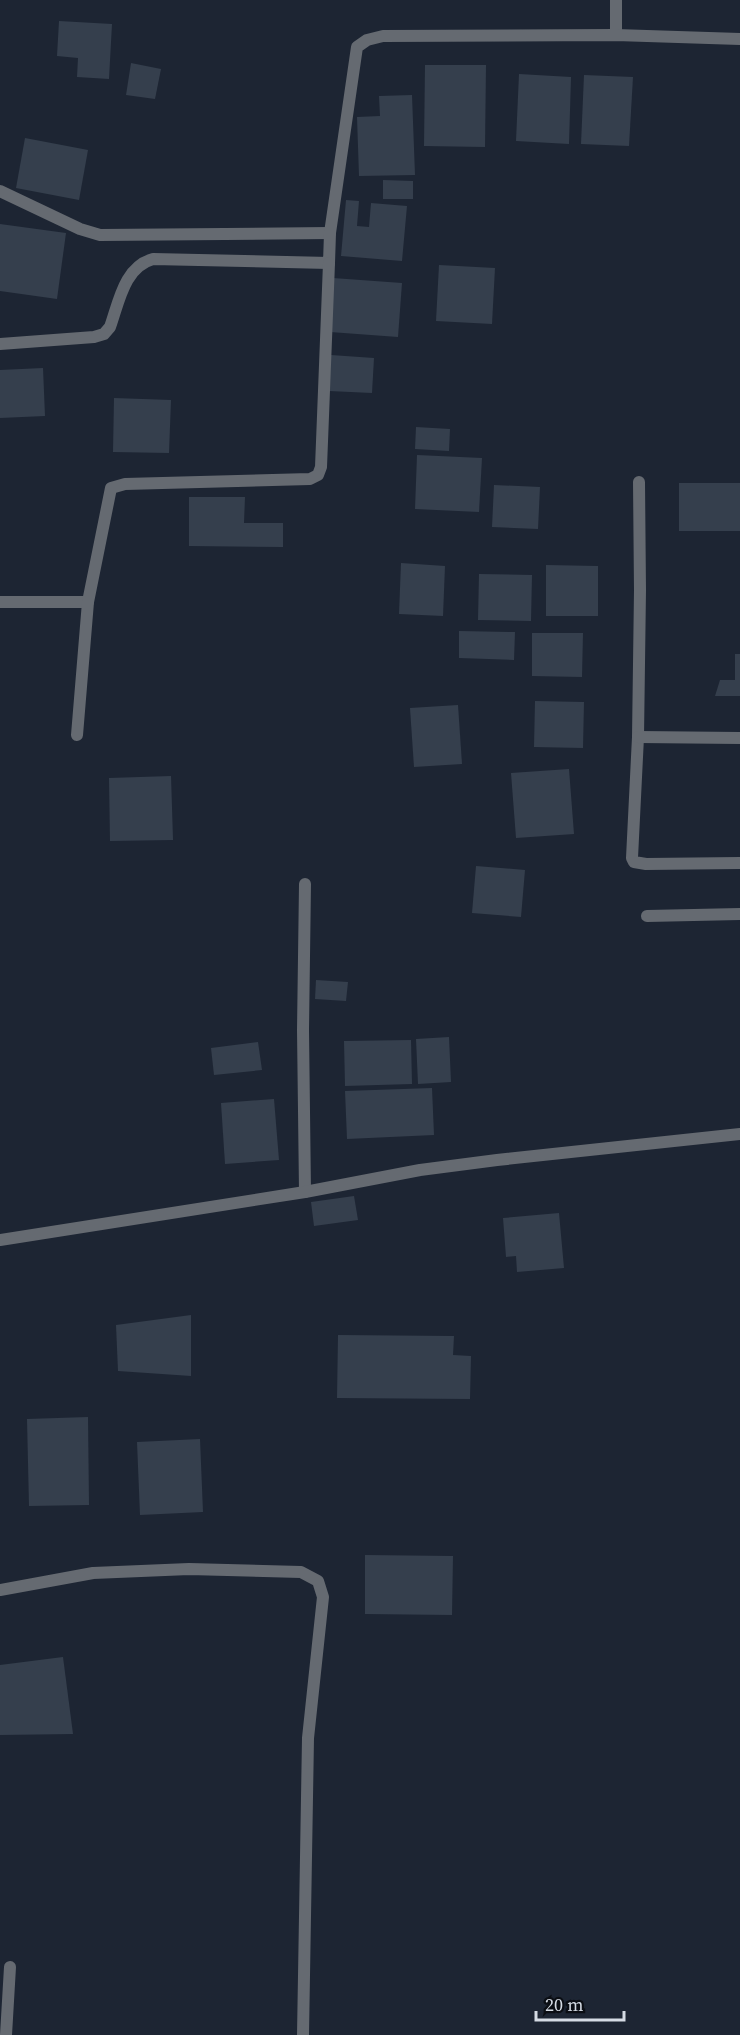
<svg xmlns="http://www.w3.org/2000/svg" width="740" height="2035" font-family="'Source Serif 4',serif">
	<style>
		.building { fill: #353f4d }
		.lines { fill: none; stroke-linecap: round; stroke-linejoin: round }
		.street { stroke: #656a71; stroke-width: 12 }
	</style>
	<rect width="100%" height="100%" fill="#1d2533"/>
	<!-- building -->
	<g class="building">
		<polygon points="59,21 112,24 109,79 77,77 78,58 57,56"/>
		<polygon points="131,63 161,69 155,99 126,95"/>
		<polygon points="425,65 486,65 485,147 424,146"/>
		<polygon points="519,74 571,77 569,144 516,141"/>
		<polygon points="584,75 633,77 629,146 581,144"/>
		<polygon points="412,95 415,175 359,176 357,117 380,116 379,96"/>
		<polygon points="25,138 88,150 79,200 16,188"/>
		<polygon points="383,180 413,181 413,199 383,199"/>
		<polygon points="346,200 359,201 357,226 369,227 371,203 407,206 402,261 341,256"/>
		<polygon points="0,224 66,233 57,299 0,291"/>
		<polygon points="439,265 495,268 492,324 436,321"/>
		<polygon points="333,278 402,283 398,337 330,332"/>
		<polygon points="331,355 374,358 372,393 329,391"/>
		<polygon points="43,368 45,416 0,418 0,370"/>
		<polygon points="114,398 171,400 169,453 113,452"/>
		<polygon points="416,427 450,429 449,451 415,449"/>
		<polygon points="417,455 482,458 479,512 415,509"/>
		<rect x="679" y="483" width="61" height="48"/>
		<polygon points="494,485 540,487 538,529 492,527"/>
		<polygon points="189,497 245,497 244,523 283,523 283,547 189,546"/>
		<polygon points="401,563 445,566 443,616 399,614"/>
		<polygon points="546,565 598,566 598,616 546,616"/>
		<polygon points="479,574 532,575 531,621 478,620"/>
		<polygon points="459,631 515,632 514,660 459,658"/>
		<polygon points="532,633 583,633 582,677 532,676"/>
		<polygon points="735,654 740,654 740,696 715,696 720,680 735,680"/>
		<polygon points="535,701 584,702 583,748 534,747"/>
		<polygon points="458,705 462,764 414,767 410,708"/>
		<polygon points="569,769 574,834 516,838 511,773"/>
		<polygon points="171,776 173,840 110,841 109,778"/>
		<polygon points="476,866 525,870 521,917 472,913"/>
		<polygon points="316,980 348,982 346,1001 315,999"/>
		<polygon points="449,1037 451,1082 418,1084 416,1039"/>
		<polygon points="411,1040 412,1084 345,1086 344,1041"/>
		<polygon points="258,1042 262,1070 214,1075 211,1048"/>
		<polygon points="432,1088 434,1135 347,1139 345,1091"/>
		<polygon points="274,1099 279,1160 225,1164 221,1103"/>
		<polygon points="354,1196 358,1220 314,1226 311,1202"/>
		<polygon points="559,1213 564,1268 517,1272 516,1256 506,1257 503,1218"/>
		<polygon points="191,1315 191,1376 118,1371 116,1325"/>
		<polygon points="338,1335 454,1336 453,1355 471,1356 470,1399 337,1398"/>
		<polygon points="88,1417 89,1505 29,1506 27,1419"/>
		<polygon points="200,1439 203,1512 140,1515 137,1442"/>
		<polygon points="365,1555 453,1556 452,1615 365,1614"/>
		<polygon points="63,1657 73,1734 0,1735 0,1665"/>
	</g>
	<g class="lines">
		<!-- street -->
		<g class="street">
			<polyline points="616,35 616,0"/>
			<polyline points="0,191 80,229 100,235 330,233"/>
			<path d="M 0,344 L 94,337 L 104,334 L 110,327 C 119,302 124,267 153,259 L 329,263 L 330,233 L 357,47 L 367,40 L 383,36 L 616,35 L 740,39"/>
			<polyline points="639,482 640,590 638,737 632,858 634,862 646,864 740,863"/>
			<polyline points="0,602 88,602"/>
			<polyline points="77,735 88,602 111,488 125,484 310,479 318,475 321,467 329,263"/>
			<polyline points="638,737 740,738"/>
			<polyline points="647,916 740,914"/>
			<polyline points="305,1192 303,1030 305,884"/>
			<polyline points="0,1240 305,1192 420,1170 497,1160 740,1134"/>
			<polyline points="0,1590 93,1573 189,1569 301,1572 318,1581 323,1597 308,1738 303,2035"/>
			<polyline points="6,2035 10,1967"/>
		</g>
	</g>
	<!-- scale -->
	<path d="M536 2011v9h88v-9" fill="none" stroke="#d5dbe4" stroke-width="3"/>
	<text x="545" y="2011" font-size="18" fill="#d5dbe4" stroke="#0b0e14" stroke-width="4.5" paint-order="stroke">20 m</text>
</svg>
